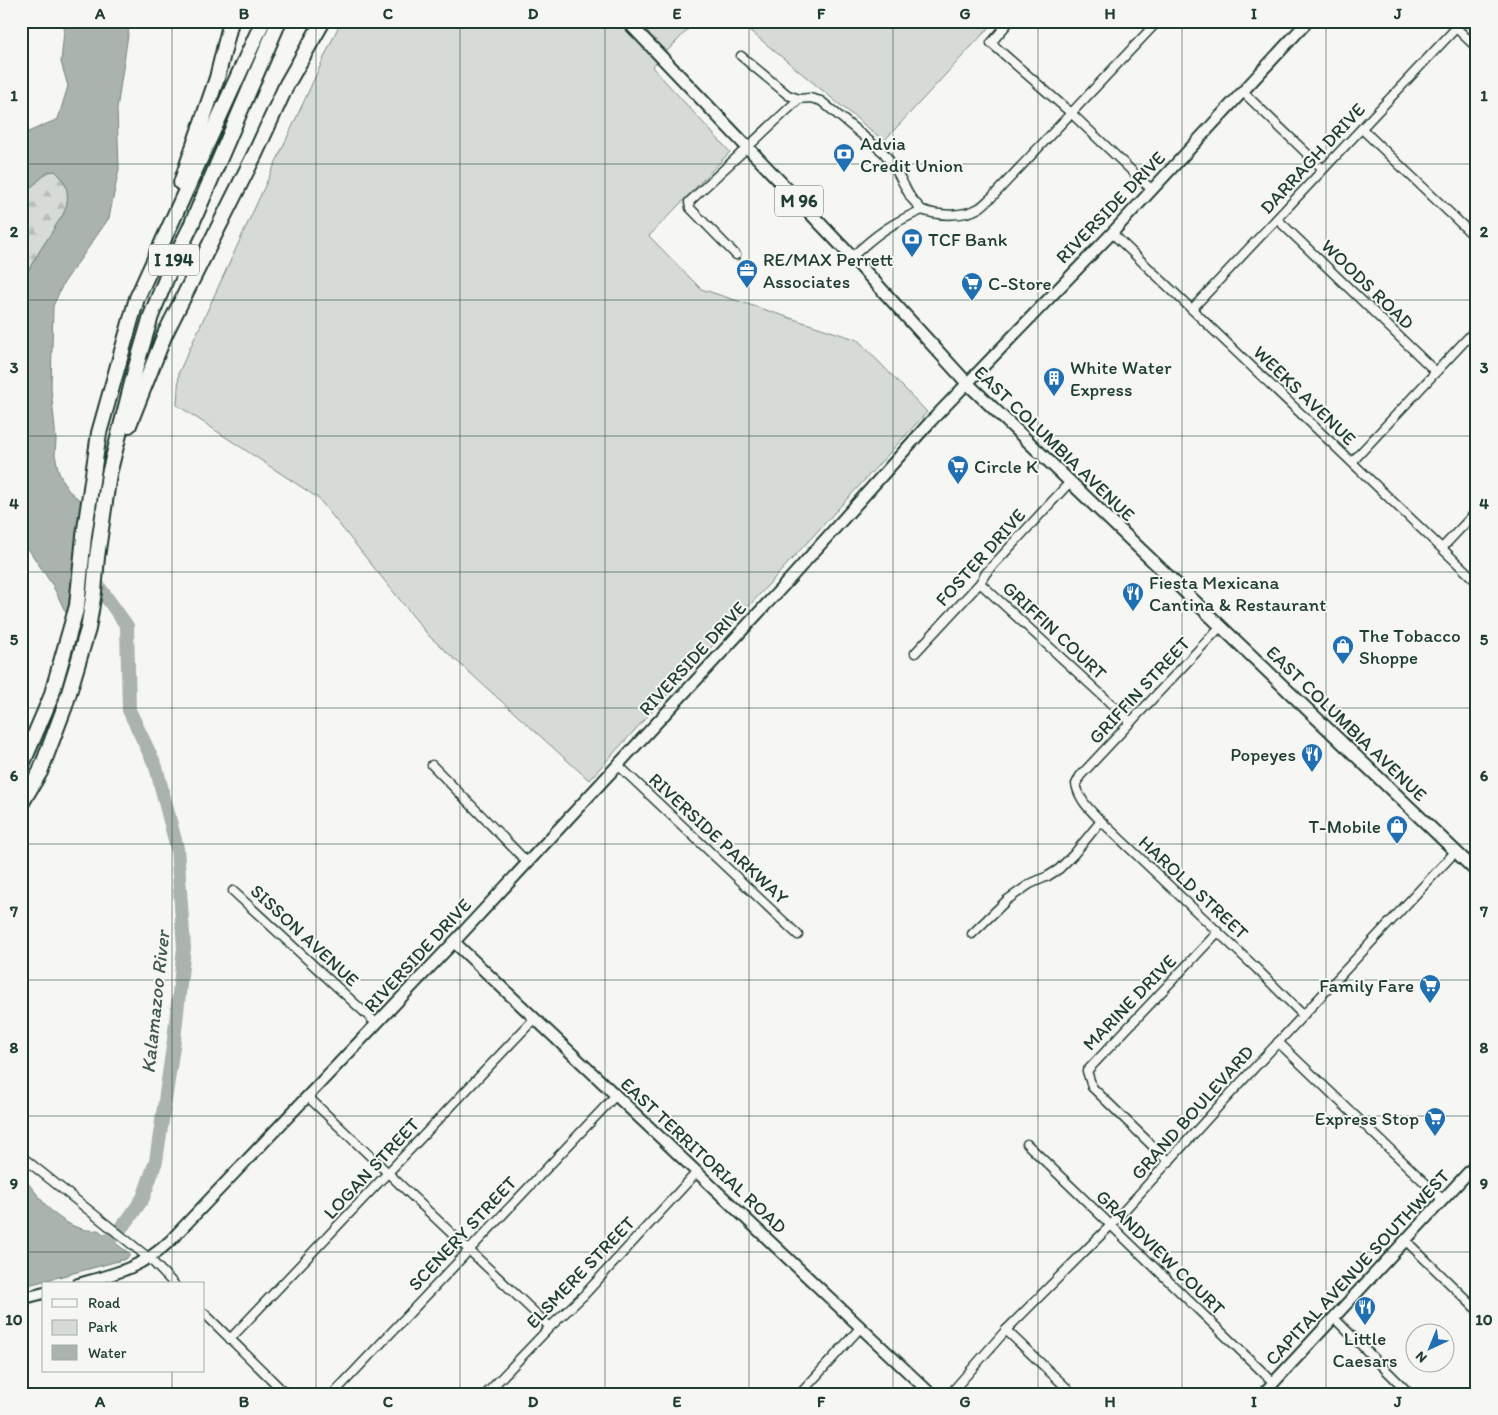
<svg xmlns="http://www.w3.org/2000/svg" width="1498" height="1415" font-family="Itim,sans-serif">
	<style>
		.green { fill: #d6dbd6; stroke: #7a8c85 }
		.forest { fill: url(#forest-firs); stroke: #7a8c85 }
		.park { fill: url(#park-dots); stroke: #7a8c85 }
		.water { fill: #aab3ae; stroke: #72847d }
		.lines { fill: none; stroke-linecap: round; stroke-linejoin: round }
		.river { stroke: #aab3ae; stroke-width: 14 }
		.street-casing { stroke: #1f3d34; stroke-width: 11 }
		.secondary-casing { stroke: #1f3d34; stroke-width: 14 }
		.primary-casing { stroke: #1f3d34; stroke-width: 15 }
		.highway-casing { stroke: #1f3d34; stroke-width: 18 }
		.street { stroke: #f6f6f2; stroke-width: 8 }
		.secondary { stroke: #f6f6f2; stroke-width: 10 }
		.primary { stroke: #f6f6f2; stroke-width: 11 }
		.highway { stroke: #f6f6f2; stroke-width: 14 }
		.grid { fill: none; stroke: #1f3d34; stroke-width: 1; stroke-opacity: 0.55 }
		.labels { text-anchor: middle; stroke-width: 4; stroke-linejoin: round; paint-order: stroke }
		.shield { fill: #f6f6f2; stroke: #60746d; stroke-width: 1 }
		.shield-label { font-size: 18px; font-weight: bold; fill: #1f3d34 }
		.poi-label { font-size: 19px; fill: #1f3d34; stroke: #f6f6f2; text-anchor: start }
		.street-label { font-size: 19px; fill: #1f3d34; stroke: #f6f6f2 }
		.water-label { font-size: 20px; font-style: italic; fill: #425a52; stroke: #f6f6f2 }
		.neatline { fill: none; stroke: #1f3d34; stroke-width: 2 }
		.grid-label { font-size: 16px; text-anchor: middle; font-weight: bold; fill: #1f3d34 }
	</style>
	<defs>
		<pattern id="forest-firs" width="22" height="20" patternUnits="userSpaceOnUse" patternTransform="scale(1.25)"><rect width="22" height="20" fill="#d6dbd6"/><path d="M5 1l3.5 6h-7zM16 11l3.5 6h-7z" fill="#b7bdb8"/></pattern>
		<pattern id="park-dots" width="8" height="8" patternUnits="userSpaceOnUse" patternTransform="scale(1.25)"><rect width="8" height="8" fill="#d6dbd6"/><path d="M2 2h.1M6 6h.1" fill="none" stroke="#b7bdb8" stroke-width="1.8" stroke-linecap="round"/></pattern>
	</defs>
	<rect width="100%" height="100%" fill="#f6f6f2"/>
	<filter id="ink" filterUnits="userSpaceOnUse"><feTurbulence type="fractalNoise" baseFrequency=".02" numOctaves="2"/><feDisplacementMap in="SourceGraphic" scale="10" xChannelSelector="R" yChannelSelector="G"/><feConvolveMatrix kernelMatrix="1 2 1 2 8 2 1 2 1" color-interpolation-filters="sRGB"/></filter>
	<g filter="url(#ink)">
		<!-- green -->
		<g class="green">
			<polygon points="341,21 696,21 652,67 730,152 649,236 701,289 858,340 927,412 589,780 429,636 318,498 177,405 179,372"/>
			<polygon points="738,21 995,21 884,141"/>
		</g>
		<!-- forest -->
		<path class="forest" d="M 55,171 C 67,181 71,196 65,210 C 63,216 58,222 55,227 C 43,247 28,266 21,288 L 21,196 L 48,172 Z"/>
		<!-- park -->
		<polygon class="park" points="1457,21 1477,21 1477,41"/>
		<!-- water -->
		<g class="water">
			<path d="M 65,21 L 130,21 L 117,109 L 119,169 L 109,218 L 63,284 L 53,306 L 51,388 L 56,440 L 55,455 L 59,473 L 68,490 L 82,502 L 67,615 L 53,586 L 21,538 L 21,288 C 28,266 43,247 55,227 C 58,221 63,216 65,210 C 70,196 67,181 55,171 L 48,172 L 21,196 L 21,135 L 58,119 L 68,86 L 61,62 Z"/>
			<path d="M 21,1176 C 30,1184 36,1194 44,1203 C 56,1218 78,1233 98,1230 L 130,1254 L 126,1259 L 21,1287 Z"/>
		</g>
		<g class="lines">
			<!-- river -->
			<polyline class="river" points="77,556 127,626 129,710 156,767 177,848 184,948 174,1040 156,1161 143,1198 128,1220 102,1248 98,1250"/>
			<!-- street casing -->
			<g class="street-casing">
				<g id="street">
					<polyline points="1010,21 991,43 1071,113 1152,190"/>
					<polyline points="1449,21 1477,48"/>
					<polyline points="741,56 788,95 799,99 810,98 821,101 884,153 896,170 911,198 922,210"/>
					<polyline points="1243,92 1323,169"/>
					<polyline points="1362,129 1477,239"/>
					<polyline points="1277,219 1436,372"/>
					<polyline points="1112,233 1477,582"/>
					<polyline points="736,255 690,208 689,202 799,99"/>
					<path d="M 852,257 C 876,234 892,223 922,210 C 938,216 964,217 979,208 C 984,205 988,200 992,197 L 1158,21"/>
					<polyline points="1192,309 1456,28"/>
					<polyline points="1352,462 1477,328"/>
					<polyline points="1442,548 1477,511"/>
					<polyline points="980,583 1131,722"/>
					<path d="M 1221,626 L 1080,776 L 1076,784 C 1079,800 1090,810 1101,821 L 1257,969 L 1303,1015"/>
					<polyline points="915,653 980,583 986,573 1070,482"/>
					<polyline points="432,765 527,862"/>
					<polyline points="618,765 798,935"/>
					<polyline points="233,891 376,1023"/>
					<polyline points="972,934 1007,900 1030,884 1048,876 1059,869 1074,854 1101,821"/>
					<polyline points="1278,1042 1443,1200"/>
					<polyline points="307,1096 550,1327"/>
					<polyline points="1027,1144 1273,1382"/>
					<polyline points="21,1156 150,1259 174,1284"/>
					<polyline points="1169,1162 1092,1087 1087,1071 1218,932"/>
					<polyline points="1405,1240 1477,1310"/>
					<polyline points="204,1313 286,1394"/>
					<polyline points="1334,1318 1410,1394"/>
					<polyline points="1006,1330 1073,1394"/>
					<polyline points="230,1339 535,1018"/>
					<polyline points="333,1394 616,1095"/>
					<polyline points="486,1394 550,1327 584,1295 697,1172"/>
					<polyline points="800,1394 861,1327"/>
					<polyline points="950,1394 1006,1330 1111,1225 1218,1107 1456,851"/>
				</g>
			</g>
			<!-- secondary casing -->
			<g class="secondary-casing">
				<g id="secondary">
					<polyline points="454,942 931,1394"/>
					<path d="M 78,1284 C 115,1274 142,1268 171,1240 L 454,942 L 787,582 L 931,421 L 1112,233 L 1308,21"/>
					<polyline points="21,1299 44,1293"/>
					<polyline points="1263,1394 1477,1163"/>
				</g>
			</g>
			<!-- primary casing -->
			<g class="primary-casing">
				<polyline id="primary" points="627,21 852,257 967,383 1477,872"/>
			</g>
			<!-- highway casing -->
			<g class="highway-casing">
				<g id="highway">
					<polyline points="181,183 217,78 231,21"/>
					<polyline points="129,425 165,334 255,154 287,84 323,21"/>
					<polyline points="21,767 51,697 77,606 84,536 99,433 137,298 263,21"/>
					<polyline points="21,804 40,772 65,706 88,629 94,592 97,557 109,474 136,367 151,316 171,267 190,228 279,21"/>
				</g>
			</g>
			<!-- street -->
			<use href="#street" class="street"/>
			<!-- secondary -->
			<use href="#secondary" class="secondary"/>
			<!-- primary -->
			<use href="#primary" class="primary"/>
			<!-- highway -->
			<use href="#highway" class="highway"/>
		</g>
	</g>
	<!-- grid -->
	<path class="grid" d="M 172,21 L 172,1284M 316,21 L 316,1394M 460,21 L 460,1394M 605,21 L 605,1394M 749,21 L 749,1394M 893,21 L 893,1394M 1038,21 L 1038,1394M 1182,21 L 1182,1394M 1326,21 L 1326,1394M 21,164 L 1477,164M 21,300 L 1477,300M 21,436 L 1477,436M 21,572 L 1477,572M 21,708 L 1477,708M 21,844 L 1477,844M 21,980 L 1477,980M 21,1116 L 1477,1116M 21,1252 L 1477,1252M 172,1371 L 172,1394"/>
	<!-- icons -->
	<defs>
		<g id="bank-pin" transform="scale(1.125)"><path d="M0 17L-7.5 6A9.5 9.5 0 1 1 7.5 6Z" fill="#1f6fb2" stroke="#f6f6f2"/><path d="M-6-4H6V4H-6ZM0-2.3a2.3 2.3 0 1 0 0 4.6a2.3 2.3 0 1 0 0-4.6Z" fill="#fff"/></g>
		<g id="office-pin" transform="scale(1.125)"><path d="M0 17L-7.5 6A9.5 9.5 0 1 1 7.5 6Z" fill="#1f6fb2" stroke="#f6f6f2"/><path d="M-6-3h4V-5.5h4V-3h4V5H-6ZM-1-4.5V-3h2v-1.5ZM-6 0V1H6V0Z" fill="#fff"/></g>
		<g id="supermarket-pin" transform="scale(1.125)"><path d="M0 17L-7.5 6A9.5 9.5 0 1 1 7.5 6Z" fill="#1f6fb2" stroke="#f6f6f2"/><path d="M-6-5.5h2.5l.6 2H6L4.5 2H-2.5L-4.4-4H-6ZM-1.5 3.2a1.3 1.3 0 1 0 .1 0ZM3 3.2a1.3 1.3 0 1 0 .1 0Z" fill="#fff"/></g>
		<g id="building-pin" transform="scale(1.125)"><path d="M0 17L-7.5 6A9.5 9.5 0 1 1 7.5 6Z" fill="#1f6fb2" stroke="#f6f6f2"/><path d="M-4-6H4V6H1V3H-1V6H-4ZM-2.5-4.3h1.7v1.8h-1.7ZM.8-4.3h1.7v1.8H.8ZM-2.5-1h1.7V.8h-1.7ZM.8-1h1.7V.8H.8Z" fill="#fff"/></g>
		<g id="restaurant-pin" transform="scale(1.125)"><path d="M0 17L-7.5 6A9.5 9.5 0 1 1 7.5 6Z" fill="#1f6fb2" stroke="#f6f6f2"/><path d="M-5-6h1v4h1v-4h1v4h1v-4h1v5L-1.5 .5V6h-2V.5L-5-1ZM5-6V6H3V1.5H1.5Q1.5-4 5-6Z" fill="#fff"/></g>
		<g id="shop-pin" transform="scale(1.125)"><path d="M0 17L-7.5 6A9.5 9.5 0 1 1 7.5 6Z" fill="#1f6fb2" stroke="#f6f6f2"/><path d="M-5-2.5h2.3a2.7 3.5 0 0 1 5.4 0H5L5.5 6h-11ZM-1.5-2.5h3a1.5 2.3 0 0 0-3 0Z" fill="#fff"/></g>
	</defs>
	<g fill-rule="evenodd">
		<use href="#bank-pin" x="844" y="154"/>
		<use href="#bank-pin" x="912" y="239"/>
		<use href="#office-pin" x="747" y="270"/>
		<use href="#supermarket-pin" x="972" y="283"/>
		<use href="#building-pin" x="1054" y="378"/>
		<use href="#supermarket-pin" x="958" y="466"/>
		<use href="#restaurant-pin" x="1133" y="593"/>
		<use href="#shop-pin" x="1343" y="646"/>
		<use href="#restaurant-pin" x="1312" y="754"/>
		<use href="#shop-pin" x="1397" y="826"/>
		<use href="#supermarket-pin" x="1430" y="985"/>
		<use href="#supermarket-pin" x="1435" y="1118"/>
		<use href="#restaurant-pin" x="1365" y="1307"/>
	</g>
	<g class="labels">
		<!-- shield labels -->
		<g class="shield">
			<rect x="775" y="185.5" width="48" height="31" rx="4"/>
			<rect x="149" y="244.5" width="50" height="31" rx="4"/>
		</g>
		<g class="shield-label">
			<text x="799" y="207">M 96</text>
			<text x="174" y="266">I 194</text>
		</g>
		<!-- poi labels -->
		<g class="poi-label">
			<text x="860" y="150">Advia<tspan x="860" dy="22">Credit Union</tspan></text>
			<text x="928" y="246">TCF Bank</text>
			<text x="763" y="266">RE/MAX Perrett<tspan x="763" dy="22">Associates</tspan></text>
			<text x="988" y="290">C-Store</text>
			<text x="1070" y="374">White Water<tspan x="1070" dy="22">Express</tspan></text>
			<text x="974" y="473">Circle K</text>
			<text x="1149" y="589">Fiesta Mexicana<tspan x="1149" dy="22">Cantina &amp; Restaurant</tspan></text>
			<text x="1359" y="642">The Tobacco<tspan x="1359" dy="22">Shoppe</tspan></text>
			<text x="1296" y="761" text-anchor="end">Popeyes</text>
			<text x="1381" y="833" text-anchor="end">T-Mobile</text>
			<text x="1414" y="992" text-anchor="end">Family Fare</text>
			<text x="1419" y="1125" text-anchor="end">Express Stop</text>
			<text x="1365" y="1345" text-anchor="middle">Little<tspan x="1365" dy="22">Caesars</tspan></text>
		</g>
		<!-- street labels -->
		<g class="street-label">
			<text transform="translate(1312 158) rotate(-47)" y="7">DARRAGH DRIVE</text>
			<text transform="translate(1110 207) rotate(-46)" y="7">RIVERSIDE DRIVE</text>
			<text transform="translate(1368 284) rotate(44)" y="7">WOODS ROAD</text>
			<text transform="translate(1305 395) rotate(44)" y="7">WEEKS AVENUE</text>
			<text transform="translate(1055 443) rotate(44)" y="7">EAST COLUMBIA AVENUE</text>
			<text transform="translate(980 557) rotate(-48)" y="7">FOSTER DRIVE</text>
			<text transform="translate(1055 630) rotate(43)" y="7">GRIFFIN COURT</text>
			<text transform="translate(692 658) rotate(-47)" y="7">RIVERSIDE DRIVE</text>
			<text transform="translate(1139 690) rotate(-47)" y="7">GRIFFIN STREET</text>
			<text transform="translate(1347 723) rotate(44)" y="7">EAST COLUMBIA AVENUE</text>
			<text transform="translate(719 838) rotate(43)" y="7">RIVERSIDE PARKWAY</text>
			<text transform="translate(1194 887) rotate(43)" y="7">HAROLD STREET</text>
			<text transform="translate(305 935) rotate(43)" y="7">SISSON AVENUE</text>
			<text transform="translate(417 955) rotate(-47)" y="7">RIVERSIDE DRIVE</text>
			<text transform="translate(1129 1002) rotate(-46)" y="7">MARINE DRIVE</text>
			<text transform="translate(1192 1112) rotate(-48)" y="7">GRAND BOULEVARD</text>
			<text transform="translate(704 1155) rotate(43)" y="7">EAST TERRITORIAL ROAD</text>
			<text transform="translate(371 1168) rotate(-47)" y="7">LOGAN STREET</text>
			<text transform="translate(462 1233) rotate(-47)" y="7">SCENERY STREET</text>
			<text transform="translate(1161 1252) rotate(44)" y="7">GRANDVIEW COURT</text>
			<text transform="translate(1357 1267) rotate(-47)" y="7">CAPITAL AVENUE SOUTHWEST</text>
			<text transform="translate(580 1272) rotate(-46)" y="7">ELSMERE STREET</text>
		</g>
		<!-- water labels -->
		<g class="water-label">
			<text transform="translate(155 1002) rotate(-84)" y="7">Kalamazoo River</text>
		</g>
	</g>
	<!-- margin -->
	<rect width="1498" height="1415" fill="none" stroke="#f6f6f2" stroke-width="55"/>
	<!-- legend -->
	<rect x="42" y="1282" width="162" height="90" fill="#f6f6f2" stroke="#a0aca6"/>
	<rect x="52" y="1299" width="25" height="8" fill="#f6f6f2" stroke="#a0aca6"/>
	<text x="88" y="1308" font-size="15" fill="#1f3d34">Road</text>
	<rect x="52" y="1320" width="25" height="15" fill="#d6dbd6" stroke="#a0aca6"/>
	<text x="88" y="1332" font-size="15" fill="#1f3d34">Park</text>
	<rect x="52" y="1345" width="25" height="15" fill="#aab3ae" stroke="#a0aca6"/>
	<text x="88" y="1358" font-size="15" fill="#1f3d34">Water</text>
	<!-- north arrow -->
	<g transform="translate(1430 1348) rotate(224)"><circle r="24" fill="#f6f6f2" stroke="#a0aca6"/>
	<path d="M0-4L9 19L0 12L-9 19Z" fill="#1f6fb2"/>
	<text y="-8" font-size="14" font-weight="bold" text-anchor="middle" fill="#1f3d34">N</text>
	</g>
	<rect x="28" y="28" width="1442" height="1360" class="neatline"/>
	<g class="grid-label">
		<text x="100" y="19">A</text>
		<text x="244" y="19">B</text>
		<text x="388" y="19">C</text>
		<text x="533" y="19">D</text>
		<text x="677" y="19">E</text>
		<text x="821" y="19">F</text>
		<text x="965" y="19">G</text>
		<text x="1110" y="19">H</text>
		<text x="1254" y="19">I</text>
		<text x="1398" y="19">J</text>
		<text x="14" y="101">1</text>
		<text x="1484" y="101">1</text>
		<text x="14" y="237">2</text>
		<text x="1484" y="237">2</text>
		<text x="14" y="373">3</text>
		<text x="1484" y="373">3</text>
		<text x="14" y="509">4</text>
		<text x="1484" y="509">4</text>
		<text x="14" y="645">5</text>
		<text x="1484" y="645">5</text>
		<text x="14" y="781">6</text>
		<text x="1484" y="781">6</text>
		<text x="14" y="917">7</text>
		<text x="1484" y="917">7</text>
		<text x="14" y="1053">8</text>
		<text x="1484" y="1053">8</text>
		<text x="14" y="1189">9</text>
		<text x="1484" y="1189">9</text>
		<text x="14" y="1325">10</text>
		<text x="1484" y="1325">10</text>
		<text x="100" y="1407">A</text>
		<text x="244" y="1407">B</text>
		<text x="388" y="1407">C</text>
		<text x="533" y="1407">D</text>
		<text x="677" y="1407">E</text>
		<text x="821" y="1407">F</text>
		<text x="965" y="1407">G</text>
		<text x="1110" y="1407">H</text>
		<text x="1254" y="1407">I</text>
		<text x="1398" y="1407">J</text>
	</g>
</svg>
